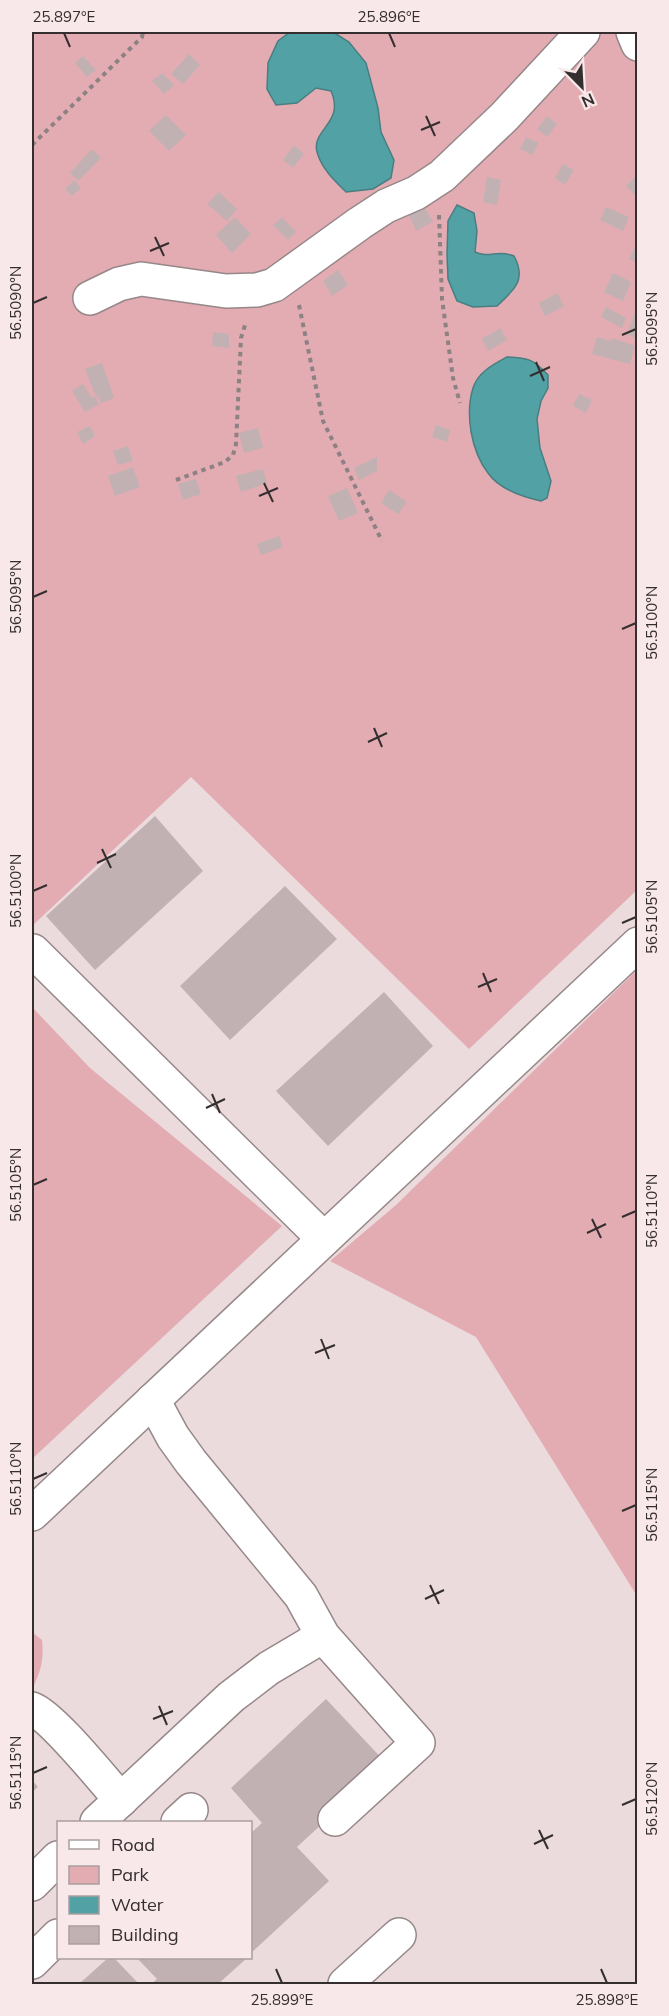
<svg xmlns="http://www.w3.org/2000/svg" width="669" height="2016" font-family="Mulish,sans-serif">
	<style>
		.green { fill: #e3acb3 }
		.water { fill: #52a1a5; stroke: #497e82; stroke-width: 1.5 }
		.building { fill: #c1b1b3 }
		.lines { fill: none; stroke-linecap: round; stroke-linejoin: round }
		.minor-casing { stroke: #968789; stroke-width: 36 }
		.path { stroke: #8c8183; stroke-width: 4; stroke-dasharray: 4.5 4.5; stroke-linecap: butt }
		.minor { stroke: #fff; stroke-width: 33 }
		.ticks { fill: none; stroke: #342e2f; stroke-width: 2 }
		.neatline { fill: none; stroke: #342e2f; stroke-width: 2 }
		.ticks-label { font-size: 15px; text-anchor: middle; fill: #342e2f }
	</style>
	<rect width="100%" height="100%" fill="#ebdbdd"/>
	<!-- green -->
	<g class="green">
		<polygon points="32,32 637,32 637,890 469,1049 191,777 32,926"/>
		<polygon points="637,970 637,1596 476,1337 330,1261 396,1205"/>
		<polygon points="32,1007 90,1068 282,1226 32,1459"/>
		<path d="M 32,1632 L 42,1640 C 44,1659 41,1672 32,1689 Z"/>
	</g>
	<!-- water -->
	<g class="water">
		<path d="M 290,32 L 333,32 L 349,42 L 366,63 L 378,108 L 381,132 L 394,160 L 391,178 L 373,189 L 346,192 C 335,181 323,170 318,155 C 308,130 346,124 331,91 L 316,88 L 297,103 L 276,105 L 267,89 L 268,63 L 278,41 Z"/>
		<path d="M 457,205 L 474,213 L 477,231 L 475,252 C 490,259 497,249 514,256 C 527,280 514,290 497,306 L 473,307 L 457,301 L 448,279 L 447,254 L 448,221 Z"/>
		<path d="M 507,357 C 529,358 533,359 548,375 L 548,388 L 541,401 L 537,419 L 540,448 L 551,481 L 547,498 L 541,501 C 523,497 499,489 488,473 C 471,451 465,414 473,388 C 478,372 494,364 507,357 Z"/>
	</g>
	<!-- building -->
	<g class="building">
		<polygon points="189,54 200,65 183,84 171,74"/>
		<polygon points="83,56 96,70 87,77 75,63"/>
		<polygon points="162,73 174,85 164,94 152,81"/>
		<polygon points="166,115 186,135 169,151 149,131"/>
		<polygon points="547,116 557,124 547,137 537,129"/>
		<polygon points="526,137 538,143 533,155 520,149"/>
		<polygon points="294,145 304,154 293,168 283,160"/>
		<polygon points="92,149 101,158 78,181 70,173"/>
		<polygon points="563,164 574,170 565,185 555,178"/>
		<polygon points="636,176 638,177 638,198 626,186"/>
		<polygon points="487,177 501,180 497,205 483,202"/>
		<polygon points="74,180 81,188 72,196 65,189"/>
		<polygon points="219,192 237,209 227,221 207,204"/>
		<polygon points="424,206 433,222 416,231 408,213"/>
		<polygon points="606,207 629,217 623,231 600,220"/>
		<polygon points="235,217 251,234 232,253 216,235"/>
		<polygon points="282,217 296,232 288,240 273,225"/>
		<polygon points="634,249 638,251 638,263 629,259"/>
		<polygon points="338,270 348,285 332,296 323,281"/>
		<polygon points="613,273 631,282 623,301 604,292"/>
		<polygon points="557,293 564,306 545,316 539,303"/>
		<polygon points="606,307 626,318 622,328 601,317"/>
		<polygon points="635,313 638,314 638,339 627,334"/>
		<polygon points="500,328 507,340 488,351 482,339"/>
		<polygon points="213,332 229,334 229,348 212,346"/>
		<polygon points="597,337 611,341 612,338 635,346 630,364 592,354"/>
		<polygon points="102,363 114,398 101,403 98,396 96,397 85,369"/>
		<polygon points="83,384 92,398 95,396 99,404 85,412 72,391"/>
		<polygon points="579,394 592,400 586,413 573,406"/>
		<polygon points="436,425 450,430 447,442 432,437"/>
		<polygon points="90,426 95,436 83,444 77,432"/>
		<polygon points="258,428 263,448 244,453 239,433"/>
		<polygon points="128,446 133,461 118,465 113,451"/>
		<polygon points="377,457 377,471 359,480 354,468"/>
		<polygon points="133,467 140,487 115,496 108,476"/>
		<polygon points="263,469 267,483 241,492 236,476"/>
		<polygon points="196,479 201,494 183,500 178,484"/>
		<polygon points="347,488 358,513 339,521 328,496"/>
		<polygon points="389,490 407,502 398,514 381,503"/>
		<polygon points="279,536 283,547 261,555 257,544"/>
		<polygon points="155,816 203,871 95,970 46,916"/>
		<polygon points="285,886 337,939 230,1040 180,986"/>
		<polygon points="384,992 433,1046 328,1146 276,1091"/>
		<polygon points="326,1699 387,1764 297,1847 329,1881 250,1954 250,1834 262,1823 231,1788"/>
		<polygon points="32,1780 38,1787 32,1792"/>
		<polygon points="108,1958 114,1958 139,1984 79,1984"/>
		<polygon points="137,1958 247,1958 218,1984 151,1984 157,1979"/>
	</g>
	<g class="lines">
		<!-- minor casing -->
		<g class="minor-casing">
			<g id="minor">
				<polyline points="633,32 638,44"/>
				<polyline points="90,298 119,284 141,279 226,291 257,290 274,285 360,223 386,206 416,193 442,176 504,117 583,32"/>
				<polyline points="33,951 324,1239"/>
				<polyline points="153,1400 173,1437 191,1462 301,1596 323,1636 418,1743 335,1819"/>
				<polyline points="32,1514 638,944"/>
				<path d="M 32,1709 C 52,1716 104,1781 121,1800"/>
				<polyline points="97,1822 231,1697 269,1668 323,1636"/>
				<polyline points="178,1822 191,1810"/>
				<polyline points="32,1884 58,1858"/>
				<polyline points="32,1962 58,1936"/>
				<polyline points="345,1984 399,1935"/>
			</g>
		</g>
		<!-- path -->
		<g class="path">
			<polyline points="32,145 142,37 143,32"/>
			<polyline points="439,215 442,299 453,378 460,403"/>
			<polyline points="299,305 323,421 382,541"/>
			<polyline points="176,480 225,462 233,455 236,444 241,338 246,322"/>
		</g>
		<!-- minor -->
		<use href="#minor" class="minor"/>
	</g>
	<!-- ticks -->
	<path class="ticks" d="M 64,33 L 70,47M 389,33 L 395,47M 426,116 L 435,136M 421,130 L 440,122M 155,237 L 164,256M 150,251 L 169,243M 33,303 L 47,297M 622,335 L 636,329M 536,362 L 544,381M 530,376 L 550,367M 264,483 L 273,502M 259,496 L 278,488M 33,597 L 47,591M 622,629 L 636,623M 374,728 L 382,747M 368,742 L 387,733M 102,849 L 111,868M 97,863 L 116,854M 33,891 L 47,885M 622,923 L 636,917M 483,973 L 491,992M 478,987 L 497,979M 212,1094 L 220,1113M 206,1108 L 225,1099M 33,1185 L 47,1179M 622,1217 L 636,1211M 592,1219 L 601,1238M 587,1233 L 606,1224M 321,1339 L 329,1359M 315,1353 L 335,1345M 33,1479 L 47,1473M 622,1511 L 636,1505M 430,1585 L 439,1604M 425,1599 L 444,1590M 159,1706 L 167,1725M 153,1719 L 173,1711M 33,1773 L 47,1767M 622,1805 L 636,1799M 539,1830 L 548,1849M 534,1844 L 553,1835M 276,1969 L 282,1983M 601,1969 L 607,1983"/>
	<!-- border -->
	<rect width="669" height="2016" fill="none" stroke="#f9e8ea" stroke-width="66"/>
	<!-- legend -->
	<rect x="57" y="1821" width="195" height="138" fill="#f9e8ea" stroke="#aa9e9f" stroke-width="1.5"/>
	<rect x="69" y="1840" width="30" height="9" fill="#ffffff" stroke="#aa9e9f" stroke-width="1.5"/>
	<text x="111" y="1851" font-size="18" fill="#342e2f">Road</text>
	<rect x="69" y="1866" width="30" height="18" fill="#e3acb3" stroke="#aa9e9f" stroke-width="1.5"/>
	<text x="111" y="1881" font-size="18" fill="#342e2f">Park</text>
	<rect x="69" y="1896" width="30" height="18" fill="#52a1a5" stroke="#aa9e9f" stroke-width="1.5"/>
	<text x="111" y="1911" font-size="18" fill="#342e2f">Water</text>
	<rect x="69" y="1926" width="30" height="18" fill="#c1b1b3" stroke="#aa9e9f" stroke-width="1.5"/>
	<text x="111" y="1941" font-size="18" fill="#342e2f">Building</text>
	<!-- north arrow -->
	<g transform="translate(582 87) rotate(156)" stroke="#f9e8ea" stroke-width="4.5" paint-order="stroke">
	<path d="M0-4.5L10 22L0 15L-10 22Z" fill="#342e2f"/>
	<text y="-9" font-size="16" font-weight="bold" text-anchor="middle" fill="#342e2f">N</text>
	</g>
	<rect x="33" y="33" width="603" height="1950" class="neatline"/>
	<g class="ticks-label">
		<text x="64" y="22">25.897°E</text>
		<text x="389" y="22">25.896°E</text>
		<text transform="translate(16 303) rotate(-90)" y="5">56.5090°N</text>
		<text transform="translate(652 329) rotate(-90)" y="5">56.5095°N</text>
		<text transform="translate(16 597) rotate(-90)" y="5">56.5095°N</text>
		<text transform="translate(652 623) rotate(-90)" y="5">56.5100°N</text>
		<text transform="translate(16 891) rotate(-90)" y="5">56.5100°N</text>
		<text transform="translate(652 917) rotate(-90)" y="5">56.5105°N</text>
		<text transform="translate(16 1185) rotate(-90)" y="5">56.5105°N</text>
		<text transform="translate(652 1211) rotate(-90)" y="5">56.5110°N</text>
		<text transform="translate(16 1479) rotate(-90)" y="5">56.5110°N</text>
		<text transform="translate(652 1505) rotate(-90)" y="5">56.5115°N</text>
		<text transform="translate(16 1773) rotate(-90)" y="5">56.5115°N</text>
		<text transform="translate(652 1799) rotate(-90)" y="5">56.5120°N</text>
		<text x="282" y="2005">25.899°E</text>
		<text x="607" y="2005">25.898°E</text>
	</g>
</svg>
